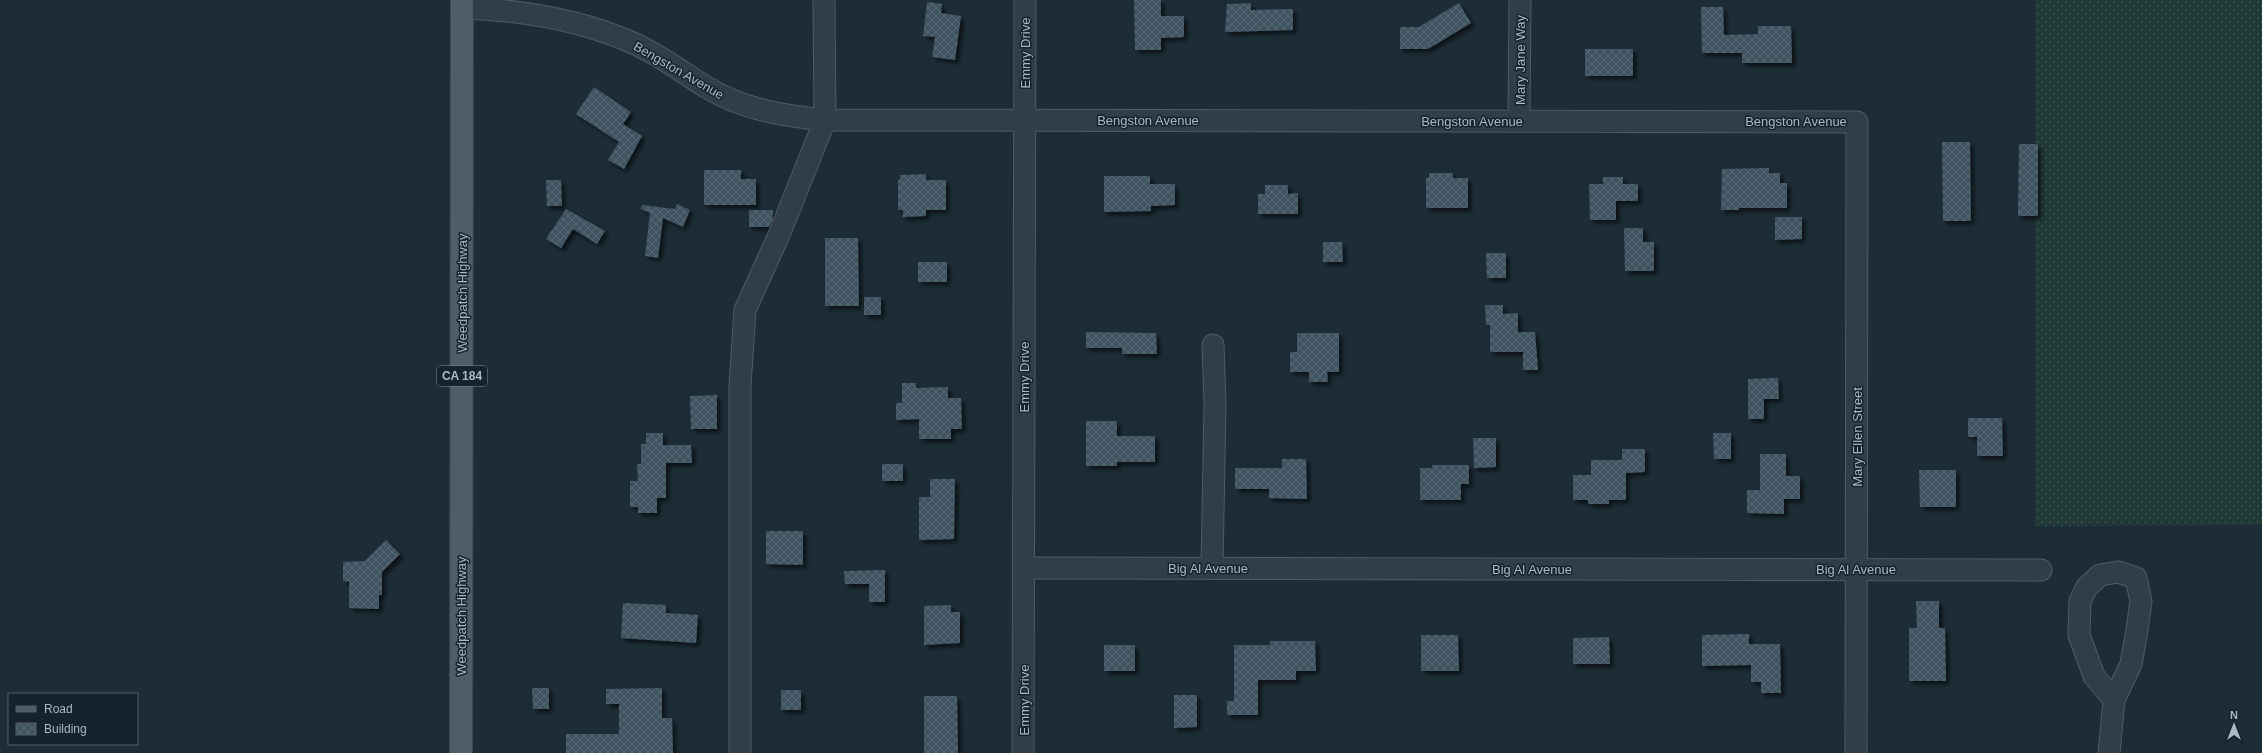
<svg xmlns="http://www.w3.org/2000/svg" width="2262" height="753" font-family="Arial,sans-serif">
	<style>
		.grass { fill: url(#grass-dots) }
		.building { fill: url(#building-cross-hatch); filter: url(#shadow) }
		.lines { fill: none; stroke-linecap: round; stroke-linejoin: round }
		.minor-casing { stroke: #4e5c66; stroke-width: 23 }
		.major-casing { stroke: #3d4a54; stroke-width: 24 }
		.minor { stroke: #313e48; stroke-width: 21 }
		.major { stroke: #4e5d68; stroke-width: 22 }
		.labels { text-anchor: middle; stroke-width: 3; stroke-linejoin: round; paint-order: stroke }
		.shield { fill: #17232c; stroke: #7e8c97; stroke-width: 1 }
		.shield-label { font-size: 12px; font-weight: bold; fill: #aab9c5 }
		.street-label { font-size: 13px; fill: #aab9c5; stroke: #17232c }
	</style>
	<defs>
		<pattern id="grass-dots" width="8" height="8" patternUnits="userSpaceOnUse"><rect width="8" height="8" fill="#1f3937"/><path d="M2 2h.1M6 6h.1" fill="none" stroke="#3d5452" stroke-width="1.8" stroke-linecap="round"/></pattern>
		<pattern id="building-cross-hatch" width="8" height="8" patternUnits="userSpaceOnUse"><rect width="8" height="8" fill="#405360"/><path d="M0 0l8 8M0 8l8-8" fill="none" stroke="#596a75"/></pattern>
		<filter id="shadow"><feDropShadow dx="3.5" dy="3.5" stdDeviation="2" flood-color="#0009"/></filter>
	</defs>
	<rect width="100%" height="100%" fill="#1d2d37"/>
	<!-- grass -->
	<polygon class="grass" points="2035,0 2262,0 2262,525 2035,526"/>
	<!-- building -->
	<g class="building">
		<polygon points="1134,0 1161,0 1161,16 1184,16 1184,37 1161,38 1161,50 1135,50"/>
		<polygon points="927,2 942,4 941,13 961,16 955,60 932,57 935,37 923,36"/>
		<polygon points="1251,3 1251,10 1293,9 1293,30 1225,32 1227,4"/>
		<polygon points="1459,3 1471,23 1428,49 1400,49 1400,27 1419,27"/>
		<polygon points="1701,7 1723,7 1724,35 1758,34 1758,26 1791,26 1792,63 1742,63 1742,53 1702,53"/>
		<rect x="1585" y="49" width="48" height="27"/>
		<polygon points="594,87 631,112 623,124 642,136 624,169 608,160 619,142 576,114"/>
		<polygon points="1942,142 1970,142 1971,221 1943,221"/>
		<polygon points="2019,144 2038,144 2038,216 2018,216"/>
		<polygon points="1769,168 1769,173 1780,173 1780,183 1787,183 1787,208 1739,208 1739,210 1721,210 1722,169"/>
		<polygon points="704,170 741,170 741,179 756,179 756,205 704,205"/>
		<polygon points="1429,173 1453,173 1453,178 1468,178 1468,208 1426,208 1426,178 1429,178"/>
		<polygon points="926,174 926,180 946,180 946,210 926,210 926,216 903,217 903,210 898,210 898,180 900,180 900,175"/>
		<polygon points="1104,176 1150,176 1150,184 1175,184 1175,205 1151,206 1151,211 1104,212"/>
		<polygon points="1603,177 1623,177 1623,184 1638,184 1638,201 1616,201 1616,220 1590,220 1589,184 1603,184"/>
		<polygon points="546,180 561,180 562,206 547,206"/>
		<polygon points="1265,185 1288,185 1288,194 1298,193 1298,214 1258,214 1258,194 1265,194"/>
		<polygon points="677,204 690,210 683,227 663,218 658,258 645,256 650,213 641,209 642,205 675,209"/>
		<polygon points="566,209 605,231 597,244 573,229 561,248 546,239"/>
		<polygon points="749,210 773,210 773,218 769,227 749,227"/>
		<polygon points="1775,217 1802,217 1802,239 1775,240"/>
		<polygon points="1624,228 1643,228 1643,242 1654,242 1654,271 1625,271"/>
		<polygon points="825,238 858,238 859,306 825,306"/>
		<polygon points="1323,242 1342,242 1343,262 1323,262"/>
		<polygon points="1486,253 1506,253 1506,278 1487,278"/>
		<rect x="918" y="262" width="29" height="20"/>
		<rect x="864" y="297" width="17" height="18"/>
		<polygon points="1485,305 1503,305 1503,314 1518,313 1518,332 1535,332 1538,370 1523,370 1523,352 1490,352 1490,325 1486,325"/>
		<polygon points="1086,332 1156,333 1157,354 1122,354 1122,348 1086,348"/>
		<polygon points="1297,333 1339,333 1339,372 1327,372 1328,382 1309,382 1309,372 1290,372 1290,352 1297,352"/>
		<polygon points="1778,378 1779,399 1764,399 1764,419 1748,419 1748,379"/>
		<polygon points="902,383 916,383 916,388 948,387 948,398 961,398 962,429 951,429 951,439 919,439 919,419 896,420 896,403 902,403"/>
		<polygon points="717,395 717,429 691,429 690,396"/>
		<polygon points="1968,418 2002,418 2003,456 1977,456 1977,437 1968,437"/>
		<polygon points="1086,421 1117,421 1117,436 1155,436 1155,462 1117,462 1117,466 1086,466"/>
		<polygon points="646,433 663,433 663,445 691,445 692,463 666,463 666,498 657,498 657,513 638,513 638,507 630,507 630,481 638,481 637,464 641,464 641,444 646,444"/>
		<polygon points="1713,433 1731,433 1731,459 1714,459"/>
		<polygon points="1473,438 1496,438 1496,467 1474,468"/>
		<polygon points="1622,449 1645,449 1645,472 1626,473 1626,500 1609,500 1609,504 1588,504 1588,500 1573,500 1573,475 1591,475 1591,460 1622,460"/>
		<polygon points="1760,454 1786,454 1786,476 1800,476 1800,499 1784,499 1784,514 1747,513 1747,490 1760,490"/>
		<polygon points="1282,459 1306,459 1307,499 1269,498 1269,489 1235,489 1235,468 1282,468"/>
		<rect x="882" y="464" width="21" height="17"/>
		<polygon points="1432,465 1469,465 1469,484 1461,484 1461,500 1420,500 1420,468 1432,468"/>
		<polygon points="1919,470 1956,470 1956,507 1920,507"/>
		<polygon points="930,479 955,479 954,539 919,540 919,497 930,497"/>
		<polygon points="766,531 803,531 803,565 766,564"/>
		<polygon points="386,540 400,554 382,572 382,595 379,595 379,609 349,608 349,581 343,582 343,562 365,561"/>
		<polygon points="885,570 885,602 869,602 869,584 845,584 844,571"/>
		<polygon points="1916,601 1939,601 1939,628 1945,628 1946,681 1909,681 1909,628 1917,628"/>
		<polygon points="623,603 666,605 666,613 698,615 696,643 621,638"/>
		<polygon points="951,605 951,612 960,612 960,643 924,645 924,606"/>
		<polygon points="1749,634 1749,644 1780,644 1781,693 1761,693 1761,682 1751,682 1751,665 1702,666 1702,635"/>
		<polygon points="1421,635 1458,635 1459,671 1421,671"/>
		<polygon points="1609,637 1610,664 1573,664 1573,638"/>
		<polygon points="1270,641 1315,641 1316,671 1296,671 1296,680 1258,680 1258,715 1227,715 1227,701 1234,701 1234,645 1270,645"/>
		<rect x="1104" y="645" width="31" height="26"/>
		<polygon points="532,688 549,688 549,709 533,709"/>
		<polygon points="662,688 662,718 672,718 673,753 566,753 566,734 619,734 619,704 606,704 606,689"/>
		<rect x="781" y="690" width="20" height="20"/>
		<polygon points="1174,695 1197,695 1197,727 1174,728"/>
		<polygon points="924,696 957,696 958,753 924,753"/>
	</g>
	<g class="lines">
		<!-- minor casing -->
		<g class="minor-casing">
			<g id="minor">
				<path d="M 462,8 C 522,10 579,19 633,43 C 660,55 682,72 706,87 C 742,109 783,116 825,120 L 1857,122 L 1856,753"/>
				<polyline points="1519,121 1520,0"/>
				<polyline points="1024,568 2041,570"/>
				<polyline points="1212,568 1215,404 1213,345"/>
				<polyline points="740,753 740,386 745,310 779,235 825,120 824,0"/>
				<polyline points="1023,753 1025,0"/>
				<polyline points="2109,753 2114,700 2131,664 2137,630 2141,601 2136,578 2118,572 2100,575 2087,587 2080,601 2079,635 2094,676 2114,700"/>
			</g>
		</g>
		<!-- major casing -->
		<g class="major-casing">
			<polyline id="major" points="461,753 462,0"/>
		</g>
		<!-- minor -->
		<use href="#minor" class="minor"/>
		<!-- major -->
		<use href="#major" class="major"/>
	</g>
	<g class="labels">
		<!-- shield labels -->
		<rect class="shield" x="437" y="366" width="50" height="20" rx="3"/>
		<g class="shield-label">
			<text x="462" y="380">CA 184</text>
		</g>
		<!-- street labels -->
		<g class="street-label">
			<text transform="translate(1025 53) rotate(-90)" y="5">Emmy Drive</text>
			<text transform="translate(1520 60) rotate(-90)" y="5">Mary Jane Way</text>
			<text transform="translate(679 70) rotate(30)" y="5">Bengston Avenue</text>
			<text x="1148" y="125">Bengston Avenue</text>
			<text x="1472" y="126">Bengston Avenue</text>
			<text x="1796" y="126">Bengston Avenue</text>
			<text transform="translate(462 293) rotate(-90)" y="5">Weedpatch Highway</text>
			<text transform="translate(1024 377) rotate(-90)" y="5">Emmy Drive</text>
			<text transform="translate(1857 437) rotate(-90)" y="5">Mary Ellen Street</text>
			<text x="1208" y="573">Big Al Avenue</text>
			<text x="1532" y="574">Big Al Avenue</text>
			<text x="1856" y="574">Big Al Avenue</text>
			<text transform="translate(461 616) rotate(-90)" y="5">Weedpatch Highway</text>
			<text transform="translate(1024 700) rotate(-90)" y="5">Emmy Drive</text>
		</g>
	</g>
	<!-- legend -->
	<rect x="8" y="693" width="130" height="52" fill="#17232c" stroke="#525f69"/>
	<rect x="16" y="706" width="20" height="6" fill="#4e5d68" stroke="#525f69"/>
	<text x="44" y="713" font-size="12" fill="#aab9c5">Road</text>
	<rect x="16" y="723" width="20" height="12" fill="url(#building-cross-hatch)" stroke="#525f69"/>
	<text x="44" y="733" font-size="12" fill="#aab9c5">Building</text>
	<!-- north arrow -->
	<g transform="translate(2234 725)" stroke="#17232c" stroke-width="3" paint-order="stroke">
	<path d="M0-3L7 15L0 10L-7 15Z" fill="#aab9c5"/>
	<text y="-6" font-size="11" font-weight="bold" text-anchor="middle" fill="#aab9c5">N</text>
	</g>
</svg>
